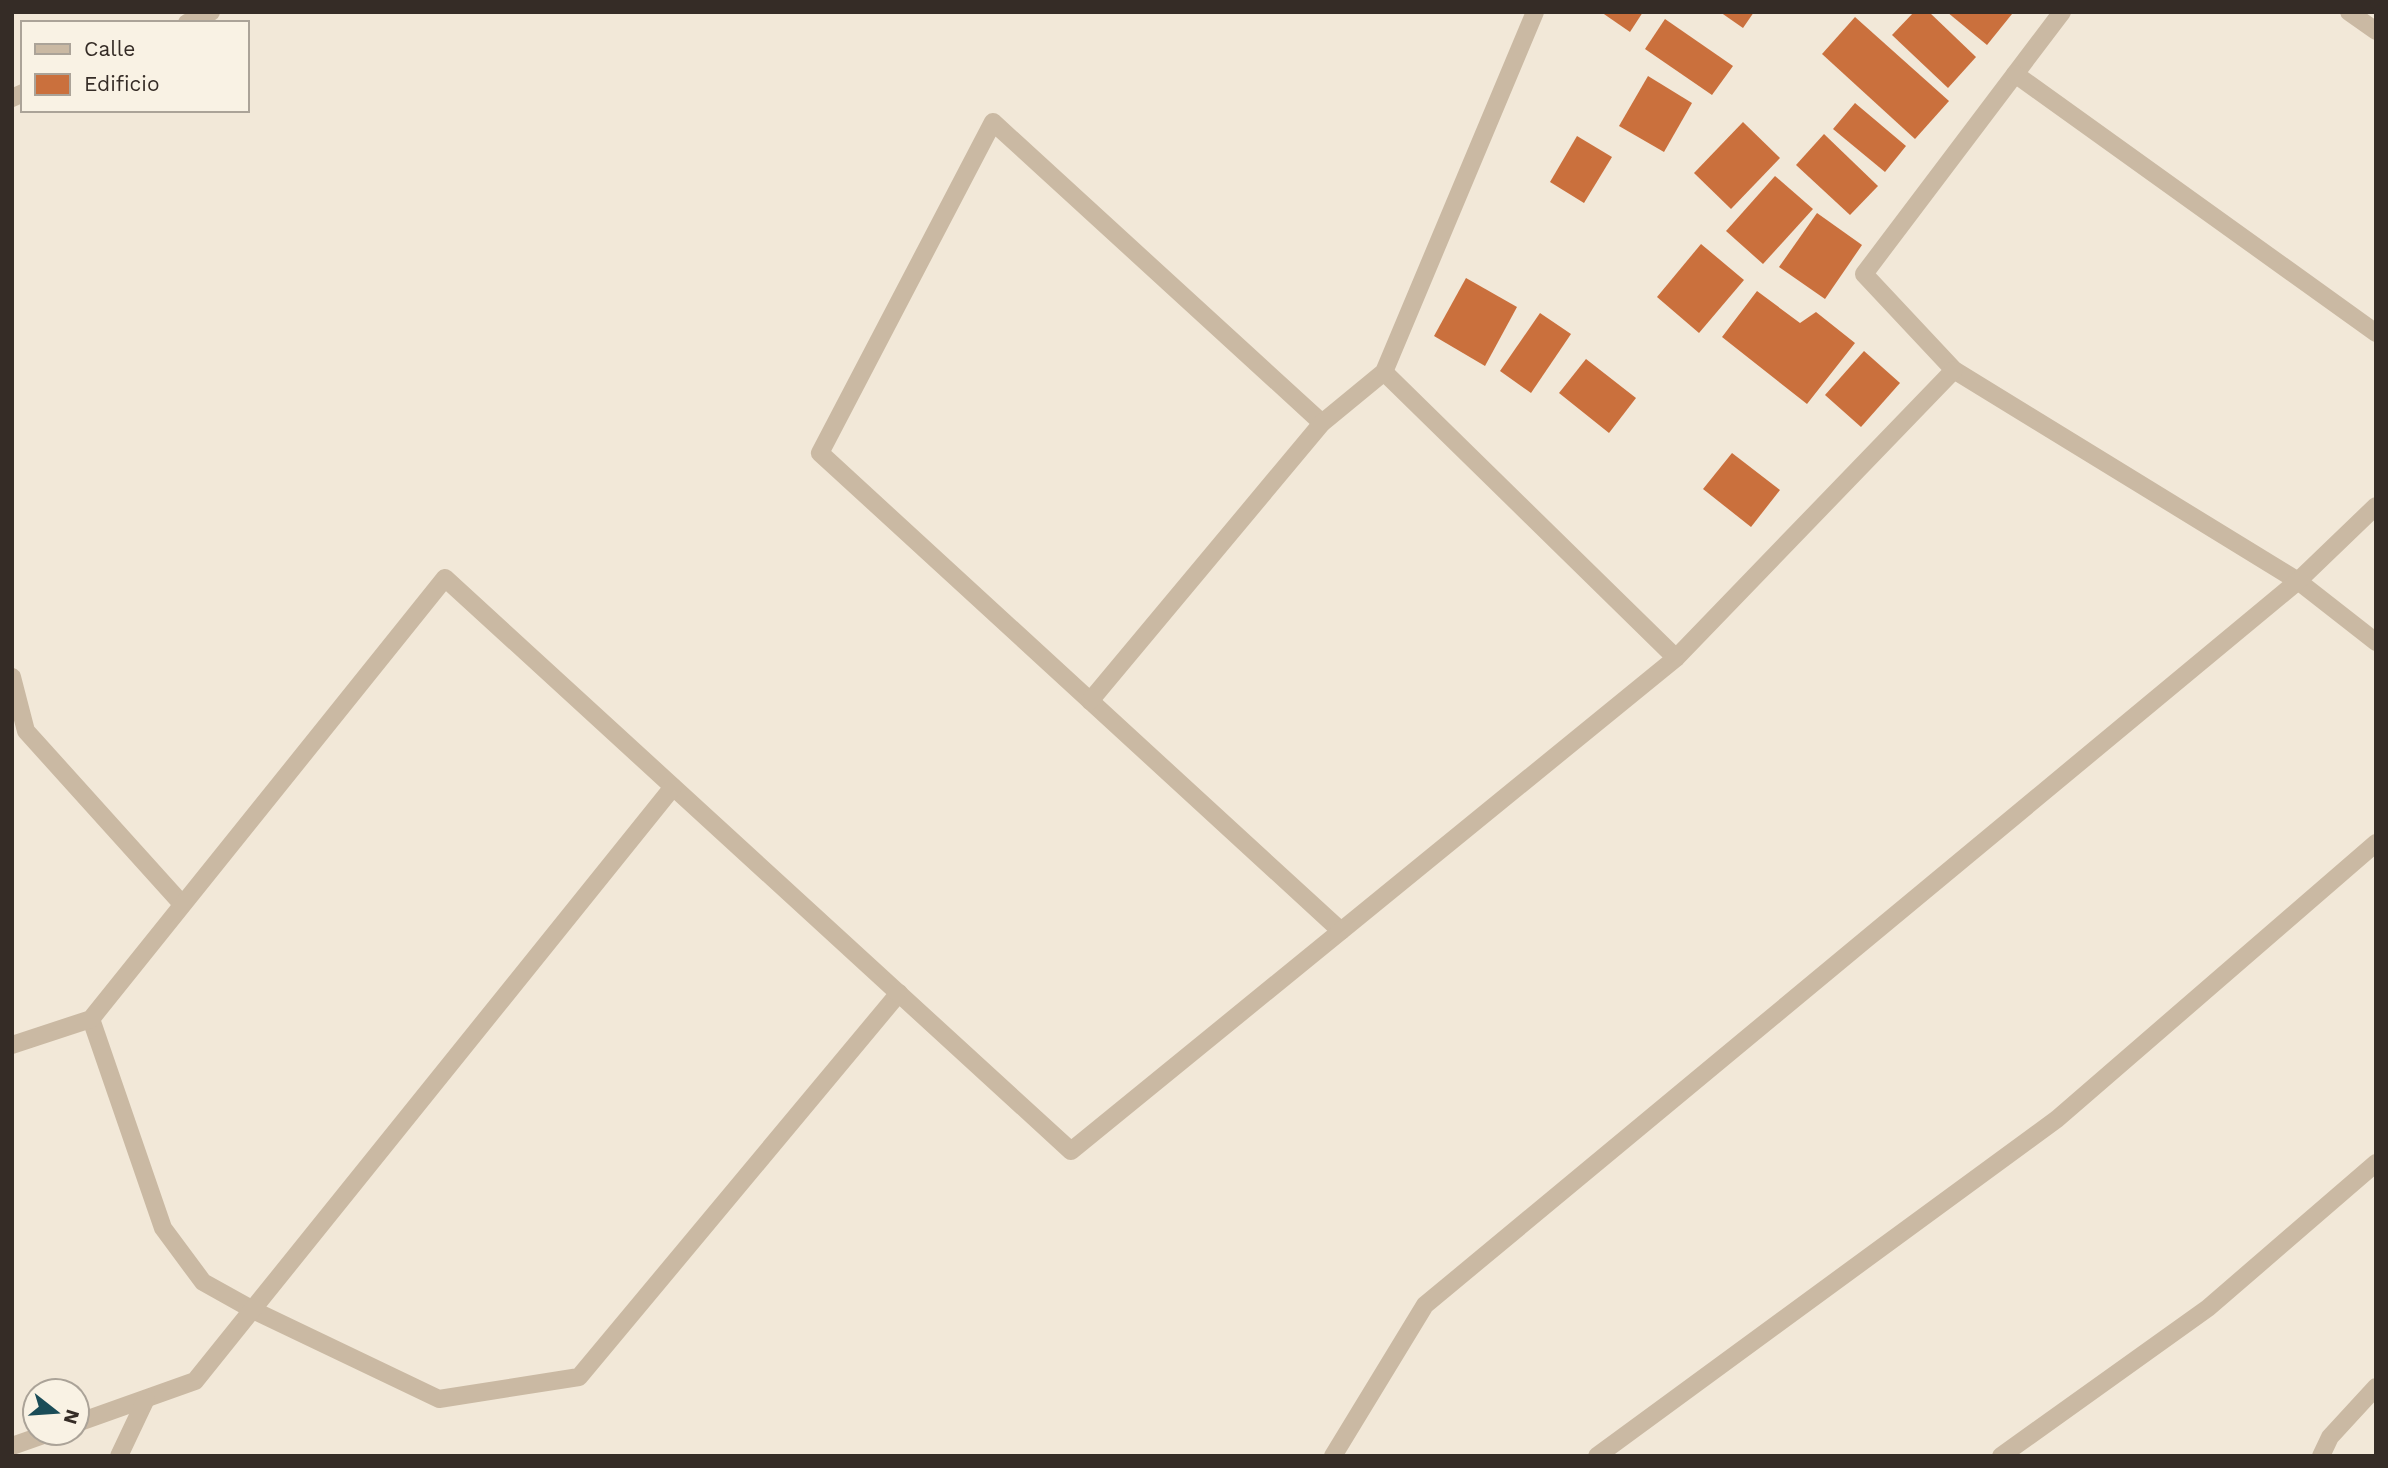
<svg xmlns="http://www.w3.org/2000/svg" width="2388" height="1468" font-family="'Work Sans',sans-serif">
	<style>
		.building { fill: #ca703d }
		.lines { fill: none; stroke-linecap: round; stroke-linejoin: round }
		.street { stroke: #cab9a3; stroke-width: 18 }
	</style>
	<rect width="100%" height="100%" fill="#f2e8d8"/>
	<!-- building -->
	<g class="building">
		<polygon points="1601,12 1643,12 1630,32"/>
		<polygon points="1720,12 1754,12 1743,28"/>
		<polygon points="1914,12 1929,12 1976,57 1948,88 1892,35"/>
		<polygon points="1947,12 2009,12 2012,14 1987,45"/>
		<polygon points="1855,17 1949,101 1915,139 1822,54"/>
		<polygon points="1665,19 1733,66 1712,95 1645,49"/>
		<polygon points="1648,76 1692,103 1664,152 1619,126"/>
		<polygon points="1855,103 1906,146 1885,172 1833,129"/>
		<polygon points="1743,122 1780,158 1731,209 1694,173"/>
		<polygon points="1824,134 1878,186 1850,215 1796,165"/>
		<polygon points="1577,136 1612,157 1584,203 1550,182"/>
		<polygon points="1775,176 1813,209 1763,264 1726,231"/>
		<polygon points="1817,213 1862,245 1825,299 1779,267"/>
		<polygon points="1701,244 1744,280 1699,333 1657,297"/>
		<polygon points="1466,278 1517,307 1485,366 1434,336"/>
		<polygon points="1757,291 1800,323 1816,312 1855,343 1807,404 1722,337"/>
		<polygon points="1540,313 1571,334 1531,393 1500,371"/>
		<polygon points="1864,351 1900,383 1861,427 1825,395"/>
		<polygon points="1586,359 1636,398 1609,433 1559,393"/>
		<polygon points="1732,453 1780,490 1751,527 1703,489"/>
	</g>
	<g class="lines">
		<!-- street -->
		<g class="street">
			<polyline points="2062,12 1864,274 1954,370 2298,581 2376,642"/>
			<polyline points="2349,12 2376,31"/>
			<polyline points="187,23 211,12"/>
			<polyline points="2015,74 2376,333"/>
			<polyline points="12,98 23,93"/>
			<polyline points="1384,372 1676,658"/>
			<polyline points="1322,423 993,122 820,453 1341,931"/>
			<polyline points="12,677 26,731 182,904"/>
			<polyline points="1090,701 1322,423 1384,372 1535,12"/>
			<polyline points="91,1019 163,1228 203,1282 253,1310 439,1399 579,1377 899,993"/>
			<polyline points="12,1045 91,1019 445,578 1071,1151 1676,658 1954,370"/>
			<polyline points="77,1423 195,1381 673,787"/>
			<polyline points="12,1446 49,1433"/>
			<polyline points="119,1456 146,1399"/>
			<polyline points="1333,1456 1425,1305 2298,581 2376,506"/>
			<polyline points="1597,1456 2057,1119 2376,843"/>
			<polyline points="2001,1456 2208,1308 2376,1163"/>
			<polyline points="2321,1456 2330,1437 2376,1387"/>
		</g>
	</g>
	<!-- border -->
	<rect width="2388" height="1468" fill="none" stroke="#352c26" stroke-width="28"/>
	<!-- legend -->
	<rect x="21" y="21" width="228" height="91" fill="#f9f2e4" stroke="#aba398" stroke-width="2"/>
	<rect x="35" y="44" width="35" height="10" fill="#cab9a3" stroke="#aba398" stroke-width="2"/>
	<text x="84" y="56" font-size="21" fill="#352c26">Calle</text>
	<rect x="35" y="74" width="35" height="21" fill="#ca703d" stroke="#aba398" stroke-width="2"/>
	<text x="84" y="91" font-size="21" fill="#352c26">Edificio</text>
	<!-- north arrow -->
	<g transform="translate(56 1412) rotate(107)"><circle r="33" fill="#f9f2e4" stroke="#aba398" stroke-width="2"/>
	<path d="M0-5L12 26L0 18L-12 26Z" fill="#1a4c57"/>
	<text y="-10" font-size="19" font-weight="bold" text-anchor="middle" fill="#352c26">N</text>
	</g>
</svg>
